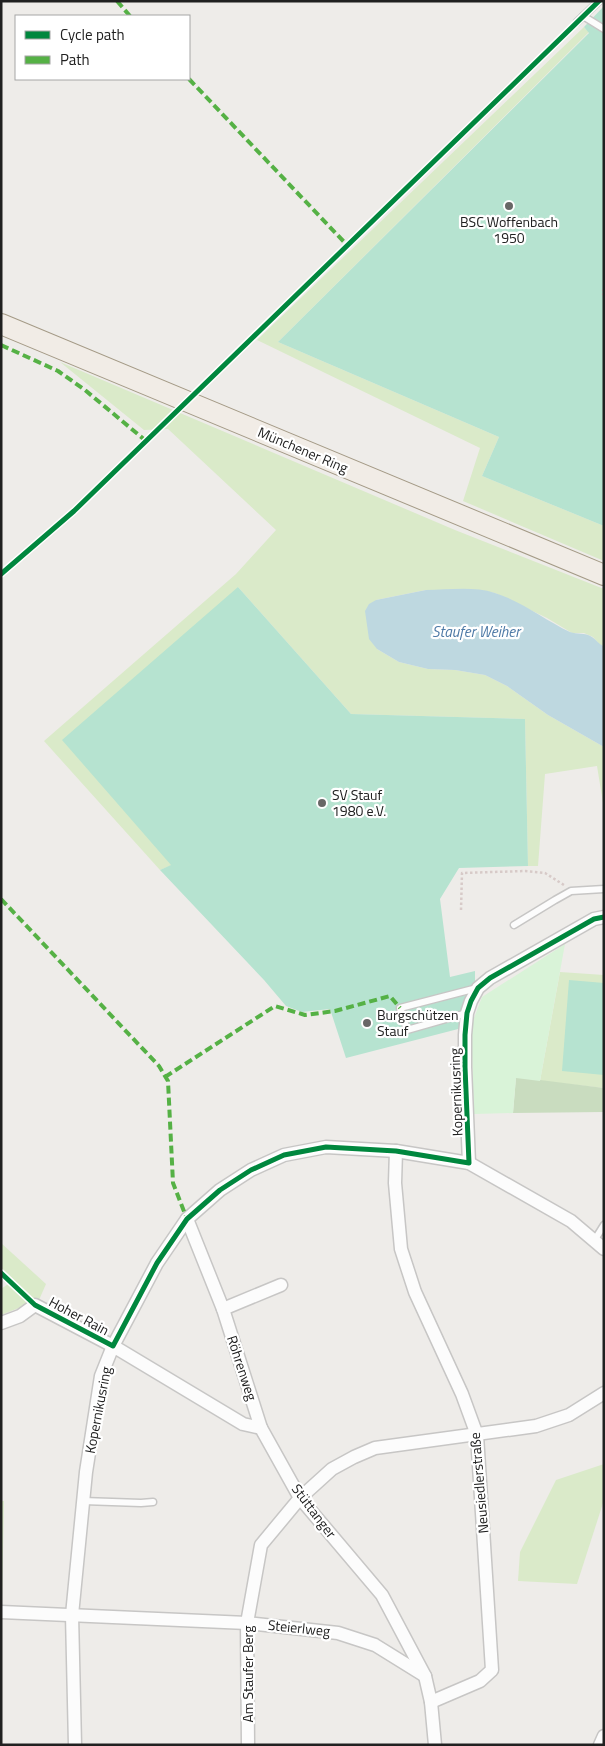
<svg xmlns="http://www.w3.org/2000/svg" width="605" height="1746" font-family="'Titillium Web',sans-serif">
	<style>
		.grass { fill: #daeac9 }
		.forest { fill: #c9dcbf }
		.park { fill: #d9f3d8 }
		.pitch { fill: #b6e3d0 }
		.water { fill: #bed8e0 }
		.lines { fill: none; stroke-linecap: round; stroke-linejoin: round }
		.service-casing { stroke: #c7c6c5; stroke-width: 9 }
		.minor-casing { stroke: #c7c6c5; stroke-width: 15 }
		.primary-casing { stroke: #a49a86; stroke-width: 22 }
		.path { stroke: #d7cac8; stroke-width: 2.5; stroke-dasharray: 2.5 2.5; stroke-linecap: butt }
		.service { stroke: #fcfcfc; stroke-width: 6 }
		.minor { stroke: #fcfcfc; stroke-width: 12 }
		.primary { stroke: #f1ece6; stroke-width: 20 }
		.quiet { stroke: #55b145; stroke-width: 4; stroke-dasharray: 8 4; stroke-linecap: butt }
		.cycleway-casing { stroke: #fff; stroke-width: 8 }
		.cycleway { stroke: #00873e; stroke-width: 5 }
		.poi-dot { fill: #686766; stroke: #fff; stroke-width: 2 }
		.labels { text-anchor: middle; stroke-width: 4.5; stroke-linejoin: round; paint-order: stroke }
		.poi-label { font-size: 14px; fill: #202020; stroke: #fff; text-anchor: start }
		.street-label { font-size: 14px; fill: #202020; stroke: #fff }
		.water-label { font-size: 15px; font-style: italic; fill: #4c78a5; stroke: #fff }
	</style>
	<rect width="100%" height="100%" fill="#eeece9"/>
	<!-- grass -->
	<g class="grass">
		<polygon points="584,27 589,32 278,342 499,437 482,476 604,526 604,561 463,501 480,448 257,340"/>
		<polygon points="60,362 455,530 604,589 604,646 600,645 593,637 584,633 572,633 547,618 495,593 476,590 426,590 376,600 377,649 399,662 428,669 455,670 485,675 507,686 548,715 604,747 604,809 597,766 545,774 538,866 528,866 525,719 351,714 238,587 172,865 160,870 44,741 236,574 276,530 168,429 144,430"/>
		<polygon points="560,972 604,975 604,1088 540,1081"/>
		<polygon points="1,1243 46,1284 39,1300 1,1315 1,1289 14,1280 1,1268"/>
		<polygon points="604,1464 604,1500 577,1584 518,1581 520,1552 556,1480"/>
		<polygon points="1,1501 4,1501 2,1603 1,1603"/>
	</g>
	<!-- forest -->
	<polygon class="forest" points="516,1077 604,1088 604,1112 513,1113"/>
	<!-- park -->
	<polygon class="park" points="565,944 540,1081 516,1078 513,1113 474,1114 471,1026 482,997"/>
	<!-- pitch -->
	<g class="pitch">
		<polygon points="604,6 604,526 482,476 499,437 278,342 589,33 584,27"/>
		<polygon points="238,587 351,714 525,719 528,866 459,868 440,899 450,977 475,971 475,983 462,1028 346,1058 330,1009 302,1012 286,1006 264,980 160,870 171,865 62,740"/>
		<polygon points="569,980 604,983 604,1075 562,1071"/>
	</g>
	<!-- water -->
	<path class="water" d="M 426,590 C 448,590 473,586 495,593 C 521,601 545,620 570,632 C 577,635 585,632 592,637 C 597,640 598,644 604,646 L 604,747 L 548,715 L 507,686 L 485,675 L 455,670 L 428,669 L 399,662 L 377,649 L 369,639 L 365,611 L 369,604 L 376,600 Z"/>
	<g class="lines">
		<!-- service casing -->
		<g class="service-casing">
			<g id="service">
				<polyline points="583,16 604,29"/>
				<polyline points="577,22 599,1"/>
				<polyline points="514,925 555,900 571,891 604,889"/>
				<polyline points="467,1013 407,1030 400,1008 477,988"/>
				<polyline points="594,1241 604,1225"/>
				<polyline points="83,1501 141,1503 153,1502"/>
			</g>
		</g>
		<!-- minor casing -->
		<g class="minor-casing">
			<g id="minor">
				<polyline points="396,1151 395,1183 401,1249 415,1292 462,1394 477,1435 492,1670 480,1681 431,1702"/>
				<polyline points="469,1163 465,1067 465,1035 467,1013 471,1001 478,988 490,978 594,919 604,917"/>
				<polyline points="187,1219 223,1309 261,1428"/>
				<polyline points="223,1309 281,1285"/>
				<polyline points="1,1323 20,1316 35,1305 113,1346 243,1424 261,1428 300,1498 382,1595 425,1676 431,1702 435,1745"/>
				<polyline points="1,1612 247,1623 338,1633 375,1645 425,1676"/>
				<polyline points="75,1745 72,1615 86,1472 101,1376 113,1346 157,1263 187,1219 220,1190 251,1170 284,1155 326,1147 396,1151 469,1163 571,1221 604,1249"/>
				<polyline points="248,1745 247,1623 261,1545 300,1498 332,1469 354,1457 375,1448 536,1426 569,1415 604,1393"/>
				<polyline points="600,1745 604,1736"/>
			</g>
		</g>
		<!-- primary casing -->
		<g class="primary-casing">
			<polyline id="primary" points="1,324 604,575"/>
		</g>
		<!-- path -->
		<g class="path">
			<polyline points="604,289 602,293 604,295"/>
			<polyline points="461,910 462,873 525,871 545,873 564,885"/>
		</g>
		<!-- service -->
		<use href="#service" class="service"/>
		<!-- minor -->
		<use href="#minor" class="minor"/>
		<!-- primary -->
		<use href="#primary" class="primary"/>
		<!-- quiet -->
		<g class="quiet">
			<polyline points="117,1 130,16"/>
			<polyline points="189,79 347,245"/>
			<polyline points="1,345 58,371 85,390 146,441"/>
			<polyline points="1,899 159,1066 168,1081 173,1183 187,1219"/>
			<polyline points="165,1077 275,1006 305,1015 335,1011 390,996 400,1008"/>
		</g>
		<!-- cycleway casing -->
		<g class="cycleway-casing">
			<g id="cycleway">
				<polyline points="1,574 74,511 599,1"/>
				<polyline points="1,1273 35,1305 113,1346 157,1263 187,1219 220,1190 251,1170 284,1155 326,1147 396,1151 469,1163 465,1067 465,1035 467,1013 471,1001 478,988 490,978 594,919 604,917"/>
			</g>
		</g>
		<!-- cycleway -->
		<use href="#cycleway" class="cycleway"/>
	</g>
	<!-- markers -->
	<g class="poi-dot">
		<circle cx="509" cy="206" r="5"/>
		<circle cx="322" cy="803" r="5"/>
		<circle cx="367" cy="1023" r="5"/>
	</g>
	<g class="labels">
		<!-- poi labels -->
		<g class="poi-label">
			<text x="509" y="227" text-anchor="middle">BSC Woffenbach<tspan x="509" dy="16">1950</tspan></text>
			<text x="332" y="800">SV Stauf<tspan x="332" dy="16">1980 e.V.</tspan></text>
			<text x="377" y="1020">Burgschützen<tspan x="377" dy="16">Stauf</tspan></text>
		</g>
		<!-- street labels -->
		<g class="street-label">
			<text transform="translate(303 450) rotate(23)" y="5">Münchener Ring</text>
			<text transform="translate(456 1092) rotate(-92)" y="5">Kopernikusring</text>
			<text transform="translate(79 1316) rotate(28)" y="5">Hoher Rain</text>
			<text transform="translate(242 1368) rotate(72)" y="5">Röhrenweg</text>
			<text transform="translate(98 1410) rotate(-79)" y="5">Kopernikusring</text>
			<text transform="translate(479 1483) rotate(-95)" y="5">Neusiedlerstraße</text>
			<text transform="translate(314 1511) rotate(53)" y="5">Stüttanger</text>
			<text transform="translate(299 1628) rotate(6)" y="5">Steierlweg</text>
			<text transform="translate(248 1674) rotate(-90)" y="5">Am Staufer Berg</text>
		</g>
		<!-- water labels -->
		<g class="water-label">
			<text x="476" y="637">Staufer Weiher</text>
		</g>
	</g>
	<!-- border -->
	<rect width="605" height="1746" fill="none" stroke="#202020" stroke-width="5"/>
	<!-- legend -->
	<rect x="15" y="15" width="175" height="65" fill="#ffffff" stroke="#a6a6a6"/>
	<rect x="25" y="31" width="25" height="8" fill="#00873e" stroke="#a6a6a6"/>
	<text x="60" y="40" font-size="15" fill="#202020">Cycle path</text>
	<rect x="25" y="56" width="25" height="8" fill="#55b145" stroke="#a6a6a6"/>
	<text x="60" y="65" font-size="15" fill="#202020">Path</text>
</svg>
